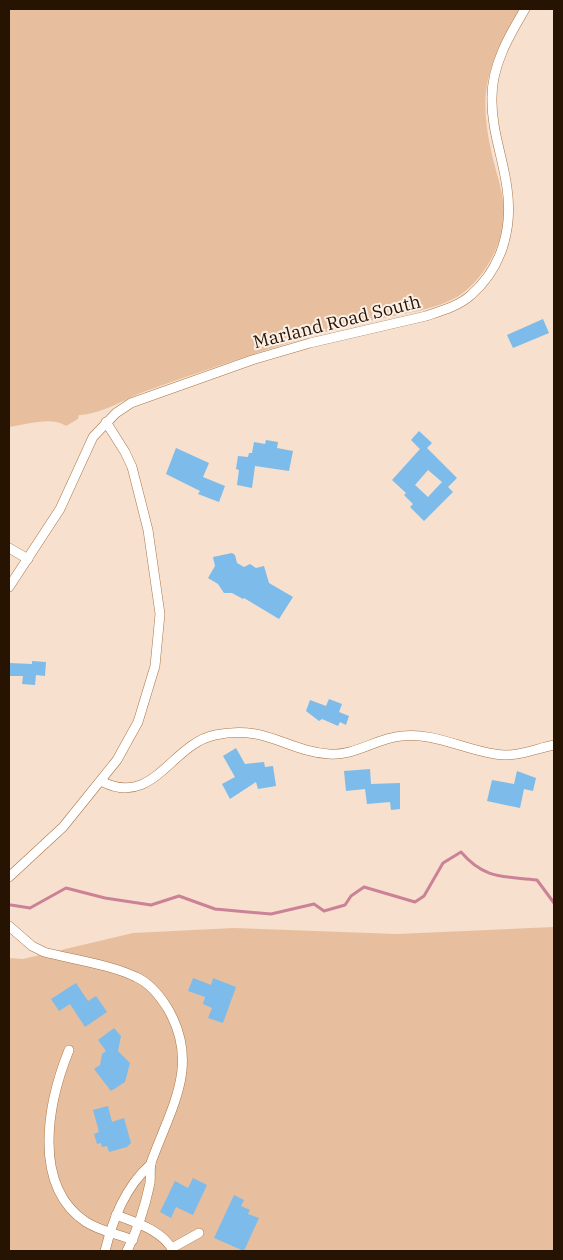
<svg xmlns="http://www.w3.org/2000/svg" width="563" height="1260" font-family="'IBM Plex Serif',serif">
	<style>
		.green { fill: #e7bf9f }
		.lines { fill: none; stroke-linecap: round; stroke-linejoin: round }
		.stream { stroke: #cb8297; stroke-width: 3 }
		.building { fill: #7cbbea; fill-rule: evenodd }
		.minor-casing { stroke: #a97547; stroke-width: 10 }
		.minor { stroke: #fff; stroke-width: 9 }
		.labels { text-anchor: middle; stroke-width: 4; stroke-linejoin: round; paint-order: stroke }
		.street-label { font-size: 18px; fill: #271302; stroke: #fbefe6 }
	</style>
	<rect width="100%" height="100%" fill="#f7e0cd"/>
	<!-- green -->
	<g class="green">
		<path d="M 9,9 L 520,9 C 485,69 477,94 494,163 C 499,182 507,205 503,226 C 498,253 481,282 457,297 C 436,309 411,312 388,317 C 367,321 346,326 326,332 C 265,349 206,370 146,391 C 124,399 103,414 79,415 L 78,419 L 66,426 C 51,416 26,425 9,427 Z"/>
		<polygon points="554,927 554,1251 9,1251 9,958 23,959 133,933 234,928 397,934"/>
	</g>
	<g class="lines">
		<!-- stream -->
		<path class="stream" d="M 11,905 L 30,908 L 66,888 L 105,898 L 151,905 L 179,896 L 215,909 L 271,914 L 314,904 L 324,911 L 345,905 L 351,896 L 364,887 L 415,902 L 424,896 L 443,863 L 461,852 C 485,880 504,876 537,880 L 554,903"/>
	</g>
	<!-- building -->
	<g class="building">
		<polygon points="543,319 549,333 513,348 507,335"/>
		<path d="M 419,431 L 432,443 L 427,448 L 457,478 L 448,487 L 453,492 L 424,521 L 410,507 L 413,504 L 404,495 L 406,493 L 392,480 L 420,449 L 411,440 ZM 428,470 L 442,482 L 428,497 L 415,485 Z"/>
		<polygon points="266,440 278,442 277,448 293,451 289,471 255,466 252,488 237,485 239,470 236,469 238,456 248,457 249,453 252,453 254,442 265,444"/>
		<polygon points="176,448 209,463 203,477 225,486 219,502 198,494 200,491 166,474"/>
		<polygon points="232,553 235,555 237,563 244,567 250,564 256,568 264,566 269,583 293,597 279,619 244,598 243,599 232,593 224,593 218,584 208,578 215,566 213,557"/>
		<polygon points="32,661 46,662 45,676 36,675 35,685 22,684 23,676 9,676 9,663 32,664"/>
		<polygon points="329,699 342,704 339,712 349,716 346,725 340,722 338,726 322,719 319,721 306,711 310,700 326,706"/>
		<polygon points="236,748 245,764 264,762 265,767 273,766 276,786 258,789 256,782 230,799 222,784 235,777 223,756"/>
		<polygon points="370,769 371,784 400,783 400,809 391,810 390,802 367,804 365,789 346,791 344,771"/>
		<polygon points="517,771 536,778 533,791 524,789 520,808 487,801 492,780 514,784"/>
		<polygon points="193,978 211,985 213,978 236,987 223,1023 208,1018 212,1008 203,1004 205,997 188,991"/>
		<polygon points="76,983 88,1001 96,996 107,1012 85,1027 70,1004 59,1011 51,999"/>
		<polygon points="114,1028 121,1036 118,1051 130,1063 125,1082 111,1091 94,1069 100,1065 102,1054 106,1051 98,1040"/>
		<polygon points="108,1106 112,1122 124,1118 131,1143 127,1147 109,1152 107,1146 102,1147 101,1143 97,1144 94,1134 99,1132 93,1110"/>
		<polygon points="193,1178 207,1185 193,1215 176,1207 171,1218 160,1212 175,1181 188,1188"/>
		<polygon points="234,1195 244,1200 241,1206 250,1210 248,1214 259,1218 244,1251 214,1238"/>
	</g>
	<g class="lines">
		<!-- minor casing -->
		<g class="minor-casing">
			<g id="minor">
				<polyline points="9,548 28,559"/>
				<path d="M 9,587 L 60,509 L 93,437 L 116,413 L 131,403 L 252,360 L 310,343 L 426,316 C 441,311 459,306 471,295 C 502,268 513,228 507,188 C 503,157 491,129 492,97 C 492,65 509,36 525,9"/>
				<path d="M 101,781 C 153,809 171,744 215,735 C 266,724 286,751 329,754 C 356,756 376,738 402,736 C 433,732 465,750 495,754 C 516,758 534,749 554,745"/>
				<polyline points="9,877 63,827 117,760 138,722 155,666 160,614 148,530 132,467 125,452 106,422"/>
				<path d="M 9,926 L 32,946 L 44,952 C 71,959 112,965 136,977 C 150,983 160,996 168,1009 C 200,1064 172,1106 152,1160 C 149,1167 151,1175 150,1183 C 145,1207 138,1229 127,1251"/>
				<path d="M 69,1050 C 48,1102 31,1185 86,1222 C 100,1231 117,1234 133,1240"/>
				<path d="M 116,1215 C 135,1222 164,1231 173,1251"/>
				<polyline points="172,1248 199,1233"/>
				<path d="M 105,1251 C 113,1219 125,1187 151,1164"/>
			</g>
		</g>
		<!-- minor -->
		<use href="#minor" class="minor"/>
	</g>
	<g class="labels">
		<!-- street labels -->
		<g class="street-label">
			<text transform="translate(337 322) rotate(-14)" y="6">Marland Road South</text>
		</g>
	</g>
	<!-- border -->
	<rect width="563" height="1260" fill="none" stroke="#271302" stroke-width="20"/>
</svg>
